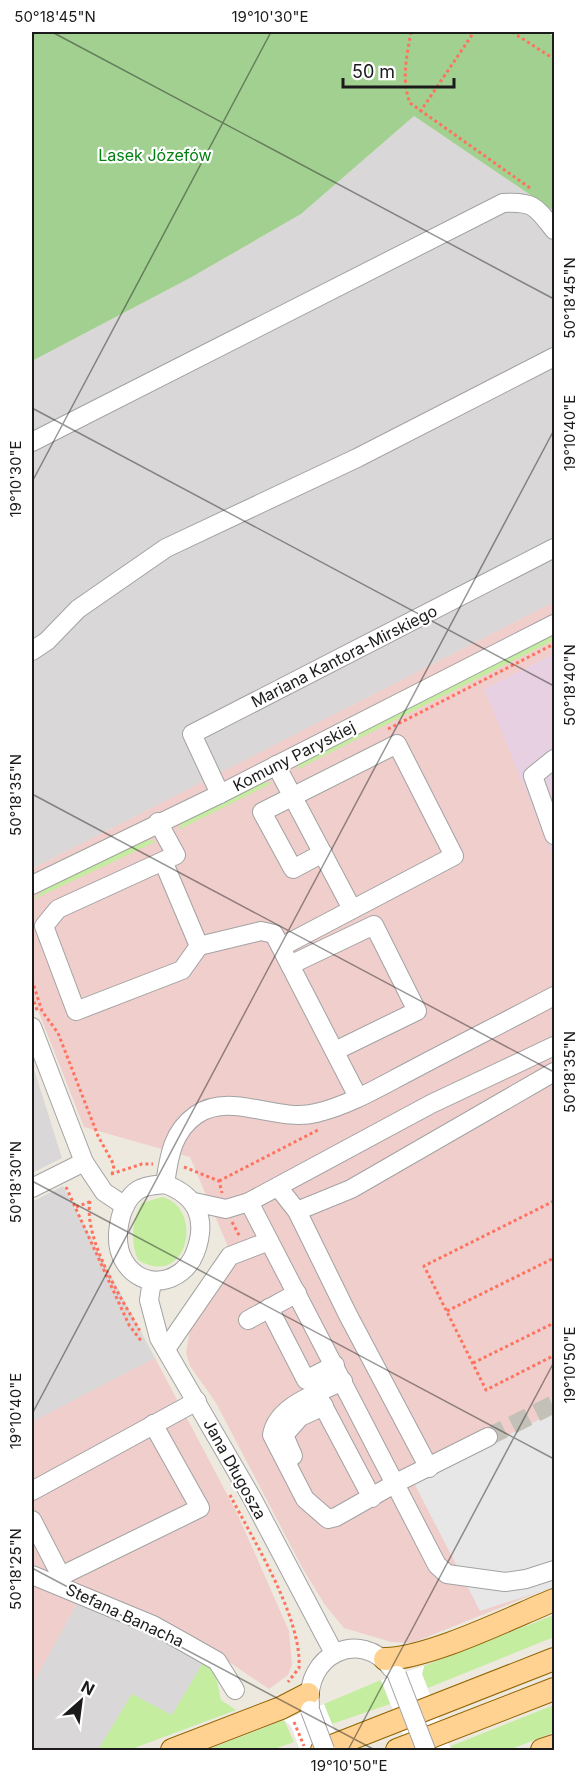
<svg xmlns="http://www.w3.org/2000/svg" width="586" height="1782" font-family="Inter,sans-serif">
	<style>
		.residential { fill: #d9d7d7 }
		.commercial { fill: #f0cecc }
		.industrial { fill: #e7d0e2 }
		.grass { fill: #c4eda0 }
		.forest { fill: #a2d090 }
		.parking { fill: #e7e7e7 }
		.pier { fill: #fff }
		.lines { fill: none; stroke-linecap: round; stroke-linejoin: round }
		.minor-tunnel { stroke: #c3c0b8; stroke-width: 18; stroke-dasharray: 18 9; stroke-linecap: butt }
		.minor-casing { stroke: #a2a2a2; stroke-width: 20 }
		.major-casing { stroke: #916400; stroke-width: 24 }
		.path { stroke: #ff725e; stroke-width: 3; stroke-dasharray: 3 3; stroke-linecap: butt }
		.minor { stroke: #fff; stroke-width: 18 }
		.major { stroke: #ffd292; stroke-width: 22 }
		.minor-bridge-casing { stroke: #a2a2a2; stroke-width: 20; stroke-linecap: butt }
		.minor-bridge { stroke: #fff; stroke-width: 18 }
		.ticks { fill: none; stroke: #1b1b1b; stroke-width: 1.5; stroke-opacity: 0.45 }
		.labels { text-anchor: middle; stroke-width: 4.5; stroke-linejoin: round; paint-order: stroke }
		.park-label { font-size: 16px; fill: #037e10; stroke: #fff }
		.street-label { font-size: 16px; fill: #1b1b1b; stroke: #fff }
		.neatline { fill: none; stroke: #1b1b1b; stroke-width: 2 }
		.ticks-label { font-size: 15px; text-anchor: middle; fill: #1b1b1b }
	</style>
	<rect width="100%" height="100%" fill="#ede9df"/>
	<!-- residential -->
	<g class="residential">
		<polygon points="414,116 554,211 554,602 32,869 32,361 190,278 301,214"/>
		<polygon points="32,1063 62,1158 32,1173"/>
		<polygon points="63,1186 155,1358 32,1422 32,1202"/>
		<polygon points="79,1600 150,1631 204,1661 172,1715 132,1694 98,1750 32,1750 32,1685"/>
	</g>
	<!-- commercial -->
	<g class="commercial">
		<polygon points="554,602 554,1586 412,1643 391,1642 344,1628 325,1605 303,1569 216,1403 190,1366 186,1353 190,1330 234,1261 190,1157 84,1127 32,995 32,869"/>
		<polygon points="155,1358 237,1513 289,1631 292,1665 288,1675 269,1689 179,1628 137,1608 32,1567 32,1422"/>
		<polygon points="32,1581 79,1600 32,1685"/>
	</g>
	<!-- industrial -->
	<polygon class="industrial" points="554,654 554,859 484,689"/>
	<!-- grass -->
	<g class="grass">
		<polygon points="554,633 554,640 296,770 301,762"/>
		<polygon points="262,782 272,783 178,830 182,823"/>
		<polygon points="144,840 157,841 32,900 53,883"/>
		<path d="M 162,1197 C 204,1207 189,1290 138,1260 C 130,1242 132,1220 142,1203 Z"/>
		<polygon points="554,1615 554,1637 428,1688 422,1674 424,1666"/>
		<polygon points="204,1661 215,1672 221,1700 236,1710 129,1750 98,1750 132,1694 172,1715"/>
		<polygon points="381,1680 390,1704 332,1724 324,1704"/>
		<polygon points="554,1705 554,1732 509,1750 452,1750 451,1746"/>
		<polygon points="284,1720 294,1742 271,1750 207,1750"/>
	</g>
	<!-- forest -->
	<polygon class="forest" points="32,32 547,32 554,37 554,211 414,116 301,214 190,278 32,361"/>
	<!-- parking -->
	<polygon class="parking" points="554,1412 554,1587 480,1611 414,1483"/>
	<!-- pier -->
	<g class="pier">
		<polygon points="424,1666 422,1674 451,1750 409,1750 381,1680"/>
		<polygon points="324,1704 342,1750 300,1750 291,1726 284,1720"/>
	</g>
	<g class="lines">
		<!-- minor-tunnel -->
		<polyline class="minor-tunnel" points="488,1437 554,1404"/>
		<!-- minor casing -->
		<g class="minor-casing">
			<g id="minor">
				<path d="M 32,442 L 503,203 C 534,201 536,207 554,230"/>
				<polyline points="32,651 47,641 78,609 166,548 357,458 554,357"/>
				<polyline points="554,759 533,776 554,835"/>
				<polyline points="276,765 352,909"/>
				<polyline points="220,794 192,734 554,548"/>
				<polyline points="158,822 176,855 163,861 58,909 44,926 76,1011 182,970 199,946 163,861"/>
				<polyline points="32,885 220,794 554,624"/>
				<polyline points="199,946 261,931 274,934 358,1097"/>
				<polyline points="281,947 454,856 397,744 262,812 293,869 323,853"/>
				<polyline points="290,965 374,925 417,1011 335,1051"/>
				<polyline points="32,1027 84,1162 104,1192 125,1206"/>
				<path d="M 165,1184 C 169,1157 172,1132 196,1115 C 231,1091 277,1123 316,1113 C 350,1105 381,1086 412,1070 C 459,1045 507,1021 554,996"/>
				<path d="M 165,1184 C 197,1196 208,1219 195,1253 C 183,1284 142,1292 124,1261 C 112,1241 119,1203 138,1190 C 146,1185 156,1185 165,1184 Z"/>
				<polyline points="278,1187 297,1211 348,1315 429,1468"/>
				<polyline points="32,1188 84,1162"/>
				<polyline points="194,1202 226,1209 249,1202 431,1104 554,1046"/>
				<polyline points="249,1202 437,1565 447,1574 505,1582 526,1579 554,1570"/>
				<polyline points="297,1211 351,1189 554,1072"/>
				<polyline points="152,1281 149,1300 159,1338 252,1498 334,1653"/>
				<polyline points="269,1308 306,1380 335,1365"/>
				<polyline points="248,1320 297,1293"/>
				<polyline points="166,1349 230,1256 269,1241"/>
				<path d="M 343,1381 C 319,1393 277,1405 272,1435 L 305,1499 L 328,1519 L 336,1517 L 396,1483 L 488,1437"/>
				<polyline points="318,1396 372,1498"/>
				<polyline points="293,1456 284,1435 300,1417 324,1406"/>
				<polyline points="32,1491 197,1401"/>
				<polyline points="32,1520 61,1576 200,1508 153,1424"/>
				<polyline points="32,1575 153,1625 180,1640 217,1661 235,1690"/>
				<path d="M 310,1706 C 304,1655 360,1627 392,1669"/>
			</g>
		</g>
		<!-- major casing -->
		<g class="major-casing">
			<g id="major">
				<path d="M 385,1659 C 430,1658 510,1618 554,1600"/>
				<polyline points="172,1750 281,1708 308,1694"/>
				<polyline points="322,1750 554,1659"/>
				<polyline points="397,1750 554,1689"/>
				<polyline points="542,1750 554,1746"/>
			</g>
		</g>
		<!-- path -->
		<g class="path">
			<path d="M 411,32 C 407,55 401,79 410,103 L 530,188"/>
			<polyline points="512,32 554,59"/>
			<polyline points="420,112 474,32"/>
			<polyline points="388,729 554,644"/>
			<polyline points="32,980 42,1011 58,1033 98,1136 114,1165 112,1176"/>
			<polyline points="32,996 38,1013"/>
			<polyline points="184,1167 219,1181 222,1193"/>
			<polyline points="111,1174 142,1164 153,1164"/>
			<polyline points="219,1181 318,1130"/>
			<polyline points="66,1187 129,1325 142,1342"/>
			<path d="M 90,1201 C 83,1238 122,1300 140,1331"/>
			<polyline points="554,1201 424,1266 486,1390 553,1356 554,1360"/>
			<polyline points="76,1207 92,1201"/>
			<polyline points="232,1222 240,1237"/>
			<polyline points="447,1311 554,1258"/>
			<polyline points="473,1363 554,1323"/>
			<path d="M 230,1495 C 253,1540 302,1617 299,1668 L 288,1682"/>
			<polyline points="294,1722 304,1746"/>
		</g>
		<!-- minor -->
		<use href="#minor" class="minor"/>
		<!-- major -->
		<use href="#major" class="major"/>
		<!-- minor-bridge casing -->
		<g class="minor-bridge-casing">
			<g id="minor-bridge">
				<polyline points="397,1675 426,1750"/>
				<polyline points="310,1710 325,1750"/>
			</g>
		</g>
		<!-- minor-bridge -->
		<use href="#minor-bridge" class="minor-bridge"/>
	</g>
	<!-- ticks -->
	<path class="ticks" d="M 52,32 L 554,299M 32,408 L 554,686M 32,482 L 271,32M 32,794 L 554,1072M 32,1181 L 554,1459M 32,1414 L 554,430M 32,1568 L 375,1750M 348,1750 L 554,1362"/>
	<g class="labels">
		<!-- park labels -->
		<g class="park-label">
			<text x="155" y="161">Lasek Józefów</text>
		</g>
		<!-- street labels -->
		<g class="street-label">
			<text transform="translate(344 656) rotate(-27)" y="6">Mariana Kantora-Mirskiego</text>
			<text transform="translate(294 756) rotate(-27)" y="6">Komuny Paryskiej</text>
			<text transform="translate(235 1469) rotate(61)" y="6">Jana Długosza</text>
			<text transform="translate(125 1615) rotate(25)" y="6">Stefana Banacha</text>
		</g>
	</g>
	<!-- border -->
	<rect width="586" height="1782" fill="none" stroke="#ffffff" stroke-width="66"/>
	<!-- north arrow -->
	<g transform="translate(81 1701) rotate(28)" stroke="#ffffff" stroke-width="4.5" paint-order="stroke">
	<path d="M0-4.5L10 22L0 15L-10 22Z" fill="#1b1b1b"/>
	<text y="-9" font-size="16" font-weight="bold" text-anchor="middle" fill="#1b1b1b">N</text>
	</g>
	<!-- scale -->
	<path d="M343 78v9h111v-9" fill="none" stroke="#1b1b1b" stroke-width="3"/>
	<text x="352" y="78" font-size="18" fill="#1b1b1b" stroke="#ffffff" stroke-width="4.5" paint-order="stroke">50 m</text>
	<rect x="33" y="33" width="520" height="1716" class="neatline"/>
	<g class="ticks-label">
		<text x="55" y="22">50°18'45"N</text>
		<text x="270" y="22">19°10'30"E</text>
		<text transform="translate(570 298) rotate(-90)" y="5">50°18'45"N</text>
		<text transform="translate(570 433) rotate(-90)" y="5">19°10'40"E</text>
		<text transform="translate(16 479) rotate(-90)" y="5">19°10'30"E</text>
		<text transform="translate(570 685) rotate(-90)" y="5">50°18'40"N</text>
		<text transform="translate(16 795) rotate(-90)" y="5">50°18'35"N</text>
		<text transform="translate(570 1072) rotate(-90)" y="5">50°18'35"N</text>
		<text transform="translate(16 1182) rotate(-90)" y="5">50°18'30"N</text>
		<text transform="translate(570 1365) rotate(-90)" y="5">19°10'50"E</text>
		<text transform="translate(16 1411) rotate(-90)" y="5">19°10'40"E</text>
		<text transform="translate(16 1569) rotate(-90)" y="5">50°18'25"N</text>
		<text x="349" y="1771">19°10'50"E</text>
	</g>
</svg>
